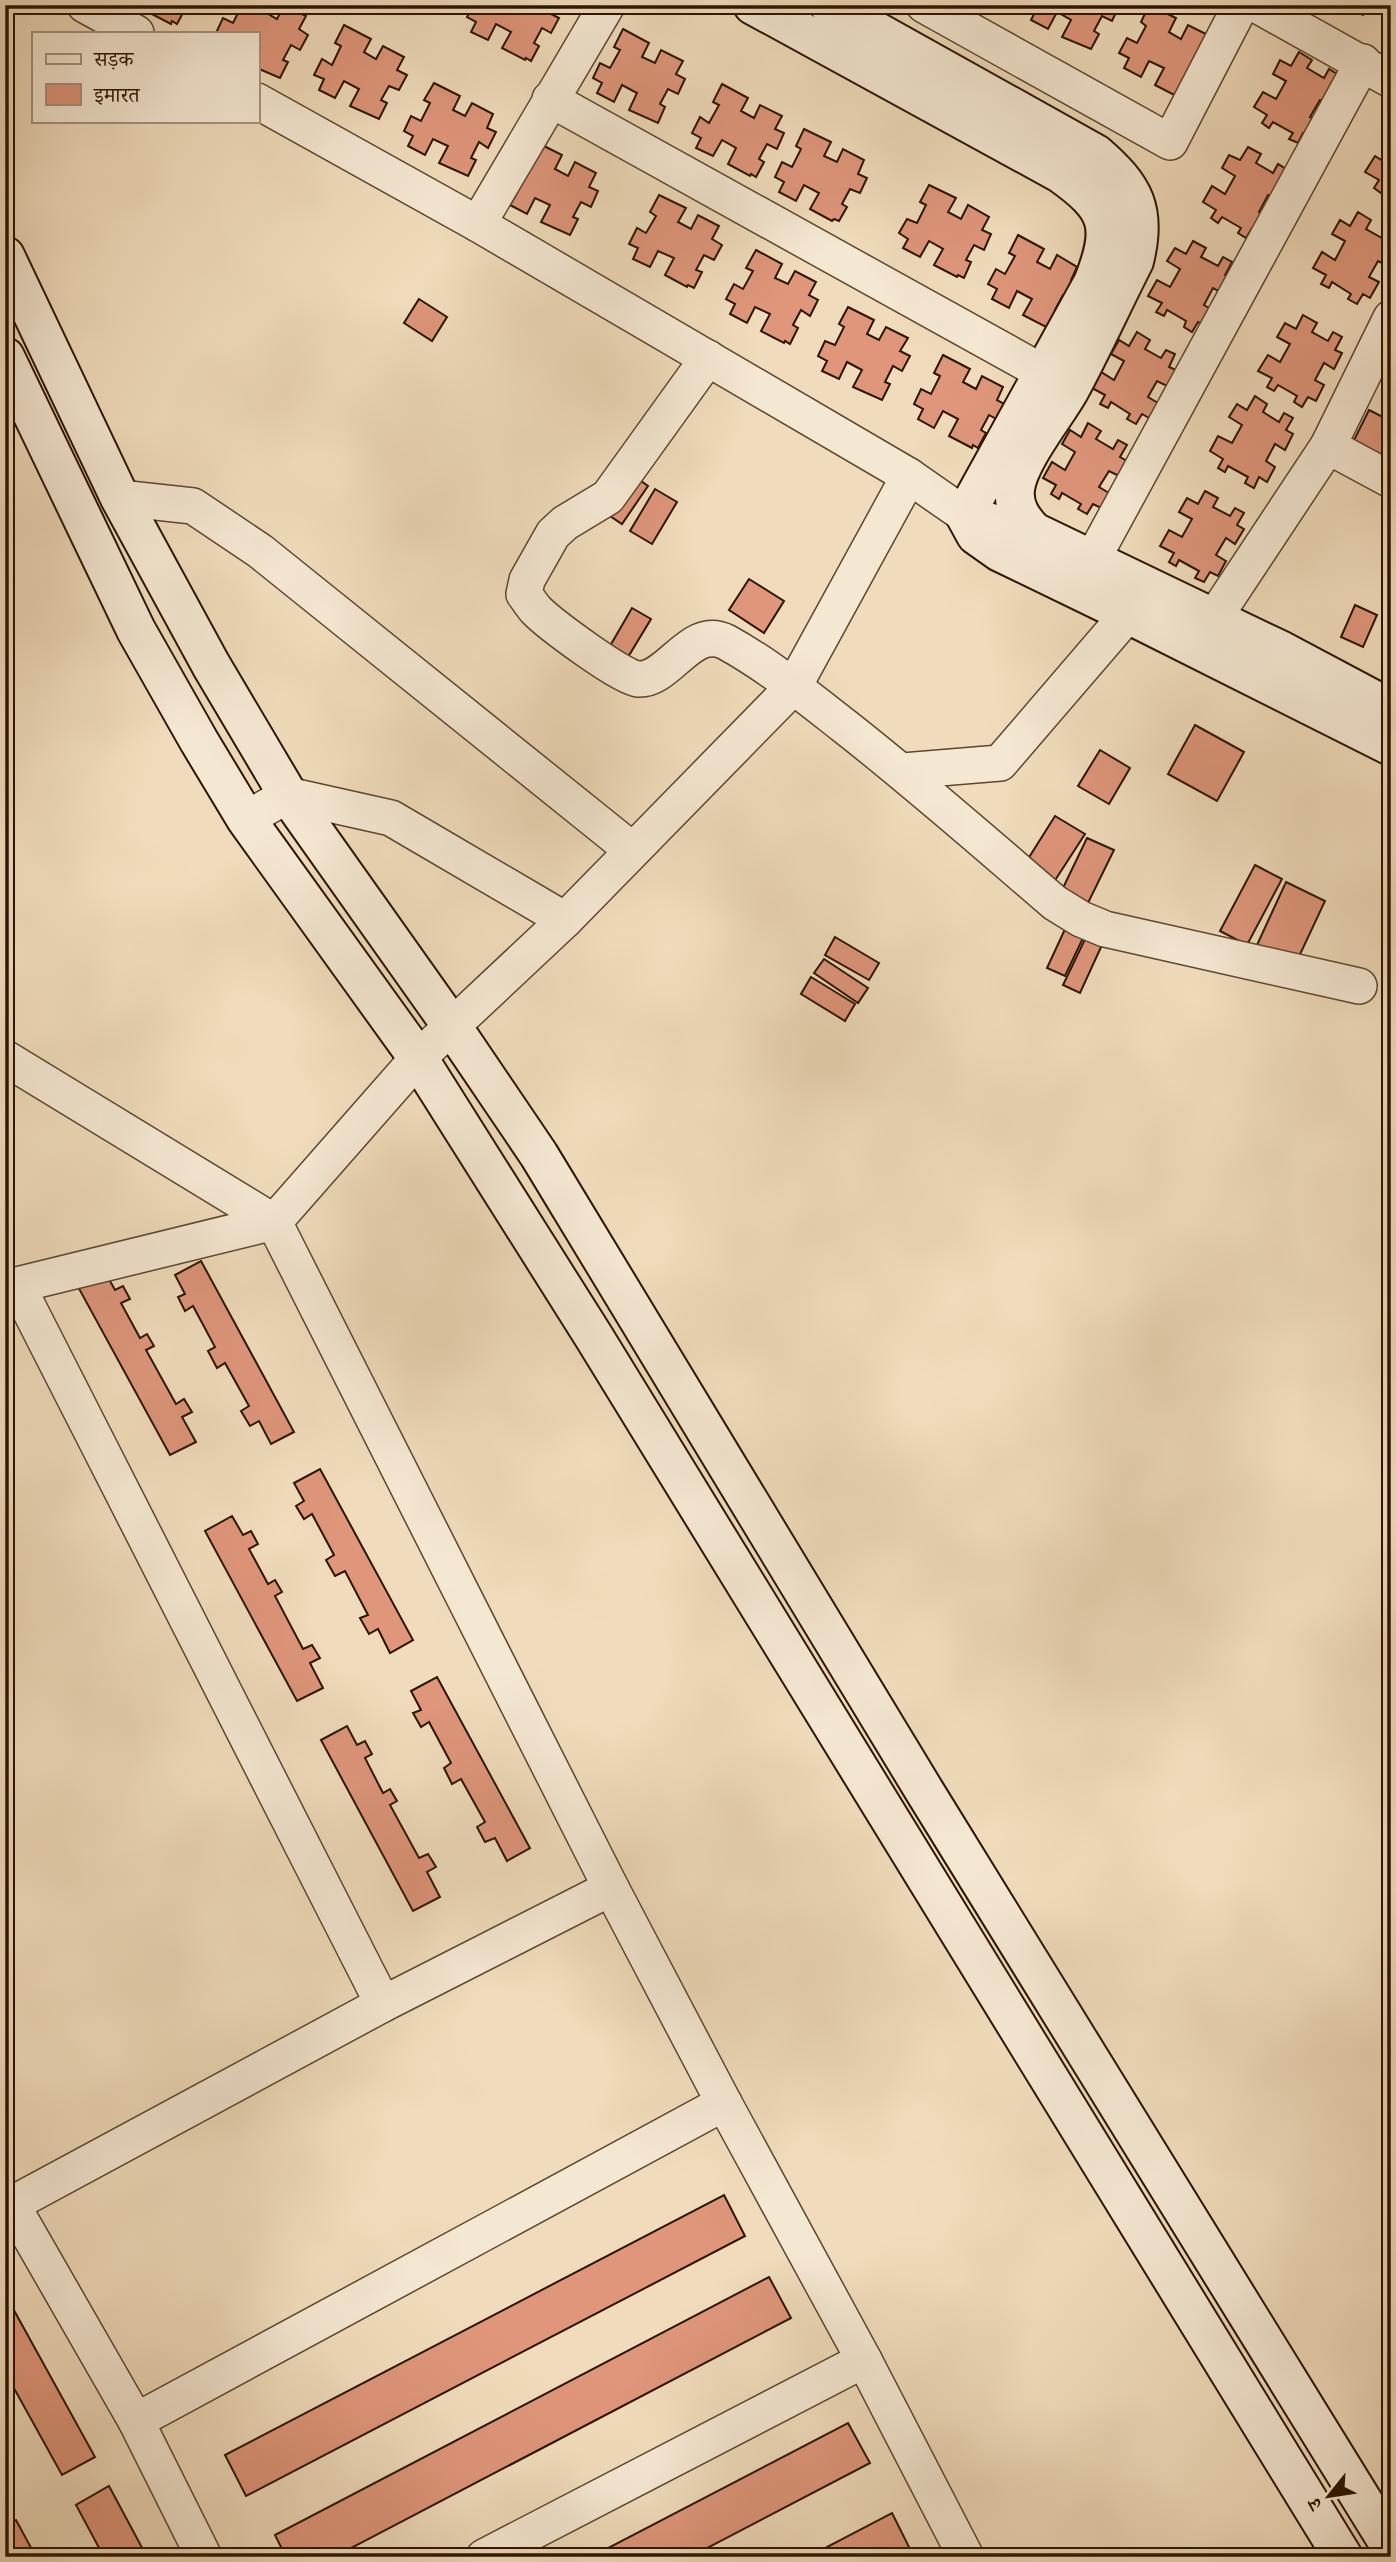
<svg xmlns="http://www.w3.org/2000/svg" width="1396" height="2562" font-family="'Gentium Book Plus','Noto Serif Devanagari',serif">
	<style>
		.building { fill: #df967b; stroke: #2b1400; stroke-width: 2 }
		.lines { fill: none; stroke-linecap: round; stroke-linejoin: round }
		.minor-casing { stroke: #5c462f; stroke-width: 38 }
		.secondary-casing { stroke: #2b1400; stroke-width: 42 }
		.minor { stroke: #f5e8d3; stroke-width: 35 }
		.secondary { stroke: #f5e8d3; stroke-width: 38 }
	</style>
	<rect width="100%" height="100%" fill="#f0dcbc"/>
	<filter id="stains"><feTurbulence type="fractalNoise" baseFrequency=".00286" numOctaves="4"/><feColorMatrix values="0 0 0 0 .2 0 0 0 0 .09 0 0 0 0 .02 0 0 0 .5 -.17"/></filter>
	<radialGradient id="worn" r=".72"><stop offset=".6" stop-color="#630" stop-opacity="0"/><stop offset="1" stop-color="#630" stop-opacity=".3"/></radialGradient>
	<!-- building -->
	<g class="building">
		<polygon points="152,5 181,5 185,9 177,24 172,21 171,24 148,12"/>
		<polygon points="242,5 268,5 265,12 277,19 284,5 306,16 299,29 308,35 300,50 291,45 283,60 288,62 280,78 257,68 257,54 260,48 257,47 257,33 216,33 223,18 233,23"/>
		<polygon points="473,5 553,5 549,13 559,18 551,33 542,28 534,43 539,46 531,61 526,58 525,60 502,48 511,32 496,24 488,40 471,32 476,22 467,17"/>
		<polygon points="1028,5 1119,5 1119,6 1112,21 1102,16 1094,31 1099,34 1091,49 1062,37 1071,20 1057,12 1048,29 1031,20 1036,10"/>
		<polygon points="1149,5 1176,18 1169,32 1181,39 1188,25 1210,36 1178,97 1155,85 1164,68 1149,61 1141,77 1124,68 1129,58 1119,53 1127,38 1137,43 1146,26 1141,22"/>
		<polygon points="1349,5 1368,5 1363,15 1348,8"/>
		<polygon points="344,25 371,39 364,52 376,59 383,46 404,57 397,70 407,75 399,90 389,86 381,100 387,103 379,119 350,106 359,89 344,81 335,98 319,90 324,79 314,75 322,59 332,65 341,46 335,43"/>
		<polygon points="623,29 649,43 642,57 655,63 661,50 683,61 676,74 685,79 678,94 668,89 660,104 665,107 658,123 629,110 637,93 622,85 614,102 597,93 602,83 593,78 600,63 610,68 620,50 614,47"/>
		<polygon points="1299,52 1312,60 1307,68 1324,78 1329,69 1337,74 1329,106 1320,100 1310,117 1320,122 1311,138 1303,133 1298,143 1289,139 1293,133 1273,122 1269,128 1262,123 1267,115 1254,107 1263,92 1276,99 1286,81 1273,74 1280,60 1291,66"/>
		<polygon points="434,83 460,96 453,110 465,116 472,103 493,114 487,128 496,132 488,148 479,142 471,158 476,160 468,176 439,163 448,146 433,139 425,155 408,146 413,136 404,131 411,116 421,121 430,103 424,100"/>
		<polygon points="722,84 748,98 741,111 754,118 760,105 782,116 775,129 784,133 777,149 767,144 759,159 764,162 756,177 751,174 750,176 728,164 736,148 722,140 713,156 696,148 701,138 692,133 700,117 709,123 719,105 713,102"/>
		<polygon points="804,129 831,142 824,156 837,162 843,149 864,160 858,174 867,178 860,193 850,189 842,204 847,207 839,221 834,219 832,221 810,209 819,193 804,185 796,201 779,192 784,182 775,177 782,162 792,167 801,149 796,146"/>
		<polygon points="536,142 562,155 555,169 568,176 575,162 596,173 589,187 598,191 591,207 581,202 573,217 578,219 570,235 541,222 550,205 535,198 527,214 510,205 516,195 506,190"/>
		<polygon points="1248,147 1261,154 1256,163 1273,173 1278,164 1286,169 1278,200 1268,195 1259,212 1269,217 1260,232 1252,228 1246,238 1238,233 1241,228 1222,217 1218,223 1211,218 1216,210 1203,202 1212,186 1225,194 1235,176 1222,168 1229,155 1240,160"/>
		<polygon points="1375,156 1388,164 1391,158 1391,190 1385,187 1381,193 1374,188 1379,180 1365,172"/>
		<polygon points="929,185 956,198 948,212 961,219 968,205 989,217 982,230 991,234 984,250 974,245 966,260 971,262 964,278 958,275 957,277 934,265 943,249 929,241 920,257 903,248 908,239 899,233 907,219 917,223 926,205 920,202"/>
		<polygon points="659,195 686,208 678,222 691,229 698,215 719,226 712,239 722,245 714,260 704,255 696,270 702,272 694,288 688,285 687,287 665,275 674,258 658,251 650,267 633,259 638,248 629,244 637,228 646,233 656,216 650,212"/>
		<polygon points="1358,212 1371,220 1366,229 1382,238 1387,230 1391,231 1391,261 1388,266 1378,261 1369,277 1379,282 1370,298 1363,294 1357,304 1348,299 1351,294 1332,282 1329,288 1321,284 1326,275 1313,268 1322,252 1335,260 1345,241 1332,234 1340,220 1350,226"/>
		<polygon points="1018,235 1044,249 1037,262 1050,269 1057,255 1077,267 1071,280 1080,285 1073,300 1063,295 1055,310 1060,313 1052,328 1047,325 1046,327 1023,315 1032,299 1017,291 1009,308 992,299 997,289 988,284 996,269 1005,274 1015,256 1009,253"/>
		<polygon points="1193,241 1206,248 1201,257 1218,266 1223,257 1232,262 1225,275 1232,279 1224,294 1213,288 1204,305 1214,311 1206,326 1198,322 1192,332 1184,327 1186,321 1167,310 1164,316 1156,312 1162,303 1148,296 1157,280 1170,287 1180,269 1167,261 1175,248 1186,254"/>
		<polygon points="756,250 782,264 775,278 788,284 795,271 816,282 809,295 818,300 810,316 801,310 793,325 798,328 790,344 785,341 784,343 761,331 770,314 755,307 747,323 730,314 735,304 726,299 734,284 743,289 753,271 746,268"/>
		<polygon points="419,299 447,317 432,341 404,323"/>
		<polygon points="848,307 874,320 867,334 879,340 886,327 908,338 900,351 910,356 902,371 893,366 885,382 890,384 882,400 853,387 862,370 847,362 839,379 822,371 827,361 818,356 825,341 835,345 844,327 839,324"/>
		<polygon points="1303,315 1317,323 1312,332 1328,341 1333,332 1342,337 1335,350 1342,353 1334,369 1324,363 1315,380 1324,385 1316,401 1308,397 1302,407 1294,402 1297,396 1278,385 1274,391 1267,387 1272,378 1258,371 1268,355 1280,362 1290,344 1277,337 1285,323 1296,329"/>
		<polygon points="1137,332 1150,340 1145,349 1161,358 1166,350 1175,354 1169,367 1176,370 1167,386 1157,381 1148,397 1158,403 1149,418 1142,414 1136,424 1127,419 1130,414 1111,402 1108,408 1100,404 1105,395 1092,388 1101,372 1114,380 1124,361 1111,354 1119,340 1129,346"/>
		<polygon points="943,355 970,369 963,382 976,389 982,376 1003,387 997,400 1006,405 998,420 989,415 981,430 986,433 978,448 973,445 972,448 949,436 958,419 943,411 934,428 918,419 923,409 914,404 921,389 931,394 940,376 934,373"/>
		<polygon points="1255,396 1267,404 1263,412 1279,422 1284,413 1293,418 1286,430 1293,434 1285,450 1275,444 1266,461 1275,467 1267,482 1259,477 1254,488 1245,483 1248,477 1228,466 1225,472 1218,468 1223,459 1210,451 1218,436 1232,443 1242,425 1229,417 1237,404 1247,410"/>
		<polygon points="1369,410 1391,421 1391,456 1388,461 1352,444"/>
		<polygon points="1088,423 1101,431 1096,439 1113,449 1118,440 1127,445 1120,457 1127,461 1119,476 1109,471 1099,487 1109,493 1101,508 1093,504 1087,514 1078,509 1081,504 1062,493 1059,499 1051,494 1056,485 1043,478 1052,462 1065,470 1075,452 1062,444 1070,430 1081,437"/>
		<polygon points="630,473 648,486 622,524 604,512"/>
		<polygon points="655,489 677,502 652,544 630,531"/>
		<polygon points="1205,491 1218,498 1213,507 1230,516 1235,508 1244,513 1237,525 1244,529 1235,544 1226,538 1216,555 1226,561 1218,576 1210,572 1204,582 1195,578 1199,571 1179,560 1176,566 1169,562 1174,553 1160,546 1169,530 1182,537 1192,519 1179,512 1187,498 1198,504"/>
		<polygon points="749,579 784,601 764,633 729,610"/>
		<polygon points="1355,605 1377,615 1363,647 1341,637"/>
		<polygon points="632,608 651,619 628,657 610,646"/>
		<polygon points="1195,725 1244,752 1217,801 1168,774"/>
		<polygon points="1100,750 1130,768 1109,804 1078,786"/>
		<polygon points="1055,816 1085,834 1052,885 1023,867"/>
		<polygon points="1087,838 1114,850 1087,905 1061,892"/>
		<polygon points="1255,865 1282,879 1247,945 1220,931"/>
		<polygon points="1286,882 1325,901 1296,963 1257,945"/>
		<polygon points="1065,929 1083,938 1065,976 1047,968"/>
		<polygon points="835,937 879,963 869,980 825,955"/>
		<polygon points="1086,937 1102,945 1080,993 1063,985"/>
		<polygon points="824,959 868,988 858,1003 814,973"/>
		<polygon points="811,977 855,1004 845,1021 801,994"/>
		<polygon points="201,1261 294,1432 271,1444 259,1421 250,1426 241,1411 249,1406 225,1363 217,1368 208,1351 215,1347 193,1306 185,1311 178,1297 185,1294 175,1275"/>
		<polygon points="104,1270 115,1290 123,1286 130,1299 121,1303 140,1338 147,1334 154,1346 146,1350 176,1404 184,1399 192,1412 182,1417 196,1442 170,1455 77,1285"/>
		<polygon points="320,1469 413,1640 390,1653 378,1629 369,1634 360,1618 368,1615 345,1571 335,1576 326,1560 334,1555 312,1514 304,1519 296,1506 304,1501 294,1483"/>
		<polygon points="232,1516 243,1535 251,1531 258,1544 249,1549 268,1584 275,1580 282,1592 275,1596 303,1649 312,1645 320,1658 310,1663 323,1688 297,1701 205,1531"/>
		<polygon points="437,1677 530,1848 507,1861 495,1838 485,1842 477,1827 485,1822 461,1779 452,1784 444,1768 451,1763 429,1722 421,1727 413,1713 421,1710 411,1691"/>
		<polygon points="347,1726 357,1745 365,1741 372,1754 365,1758 383,1793 390,1789 397,1801 390,1805 419,1858 428,1854 436,1867 427,1872 440,1897 413,1911 321,1740"/>
		<polygon points="724,2195 745,2236 246,2496 225,2455"/>
		<polygon points="769,2277 791,2318 334,2557 286,2557 275,2535"/>
		<polygon points="5,2294 95,2457 62,2475 5,2372"/>
		<polygon points="848,2423 870,2463 690,2557 591,2557"/>
		<polygon points="109,2486 147,2557 104,2557 76,2505"/>
		<polygon points="892,2513 913,2555 909,2557 808,2557"/>
		<polygon points="16,2520 36,2557 5,2557 5,2526"/>
	</g>
	<g class="lines">
		<!-- minor casing -->
		<g class="minor-casing">
			<g id="minor">
				<polyline points="85,5 136,33"/>
				<polyline points="924,5 1170,142 1241,5"/>
				<polyline points="1257,5 1391,80"/>
				<polyline points="550,99 1044,373"/>
				<polyline points="257,101 478,224 909,476 965,515 1034,532"/>
				<polyline points="478,224 607,5"/>
				<path d="M 708,358 L 608,497 L 565,523 L 553,534 L 527,580 L 524,594 C 528,599 532,606 537,611 C 550,624 622,678 638,679 C 669,681 691,624 726,642 C 768,665 806,696 843,725 C 916,782 985,843 1055,903 L 1081,919 L 1105,929 L 1359,986"/>
				<polyline points="1328,446 1391,480"/>
				<polyline points="120,498 193,506 260,551 632,850"/>
				<polyline points="1092,560 1363,62"/>
				<polyline points="1214,618 1328,446 1391,318"/>
				<polyline points="903,771 1000,763 1128,614"/>
				<polyline points="246,819 288,795 391,818 565,920"/>
				<polyline points="5,1058 274,1222 611,1888 724,2103 864,2360 966,2557"/>
				<polyline points="17,1285 274,1222 418,1058 565,920 794,686 909,476"/>
				<polyline points="5,1298 17,1285 383,2004"/>
				<polyline points="12,2205 136,2421 204,2557"/>
				<polyline points="5,2208 383,2004 611,1888"/>
				<polyline points="136,2421 724,2103"/>
				<polyline points="484,2557 864,2360"/>
			</g>
		</g>
		<!-- secondary casing -->
		<g class="secondary-casing">
			<g id="secondary">
				<path d="M 753,5 L 1060,173 C 1109,208 1116,225 1093,283 L 965,515 L 976,535 L 1000,552 L 1128,614 L 1391,746"/>
				<path d="M 829,5 L 1096,154 C 1134,187 1147,210 1134,261 C 1112,304 1092,349 1069,391 C 1054,417 1018,461 1015,489 C 1013,507 1022,520 1034,532 L 1282,651 L 1391,709"/>
				<polyline points="5,256 120,498 211,665 288,795 451,1025 539,1155 925,1792 1391,2547"/>
				<polyline points="5,357 136,630 199,741 246,819 418,1058 594,1337 1343,2557"/>
			</g>
		</g>
		<!-- minor -->
		<use href="#minor" class="minor"/>
		<!-- secondary -->
		<use href="#secondary" class="secondary"/>
	</g>
	<!-- margin -->
	<rect width="1396" height="2562" fill="none" stroke="#f0dcbc" stroke-width="28"/>
	<rect x="7" y="7" width="1382" height="2548" fill="none" stroke="#2b1400" stroke-width="3.5"/>
	<rect x="14" y="14" width="1368" height="2534" fill="none" stroke="#2b1400" stroke-width="2"/>
	<!-- legend -->
	<rect x="32" y="32" width="228" height="91" fill="#f5e8d3" stroke="#a4937f" stroke-width="2"/>
	<rect x="46" y="54" width="35" height="10" fill="#f5e8d3" stroke="#a4937f" stroke-width="2"/>
	<text x="94" y="66" font-size="21" fill="#2b1400">सड़क</text>
	<rect x="46" y="84" width="35" height="21" fill="#df967b" stroke="#a4937f" stroke-width="2"/>
	<text x="94" y="102" font-size="21" fill="#2b1400">इमारत</text>
	<!-- north arrow -->
	<g transform="translate(1329 2496) rotate(240)" stroke="#f5e8d3" stroke-width="5" paint-order="stroke">
	<path d="M0-5L12 26L0 18L-12 26Z" fill="#2b1400"/>
	<text y="-10" font-size="19" font-weight="bold" text-anchor="middle" fill="#2b1400">उ</text>
	</g>
	<rect width="100%" height="100%" filter="url(#stains)"/>
	<rect width="100%" height="100%" fill="url(#worn)"/>
</svg>
